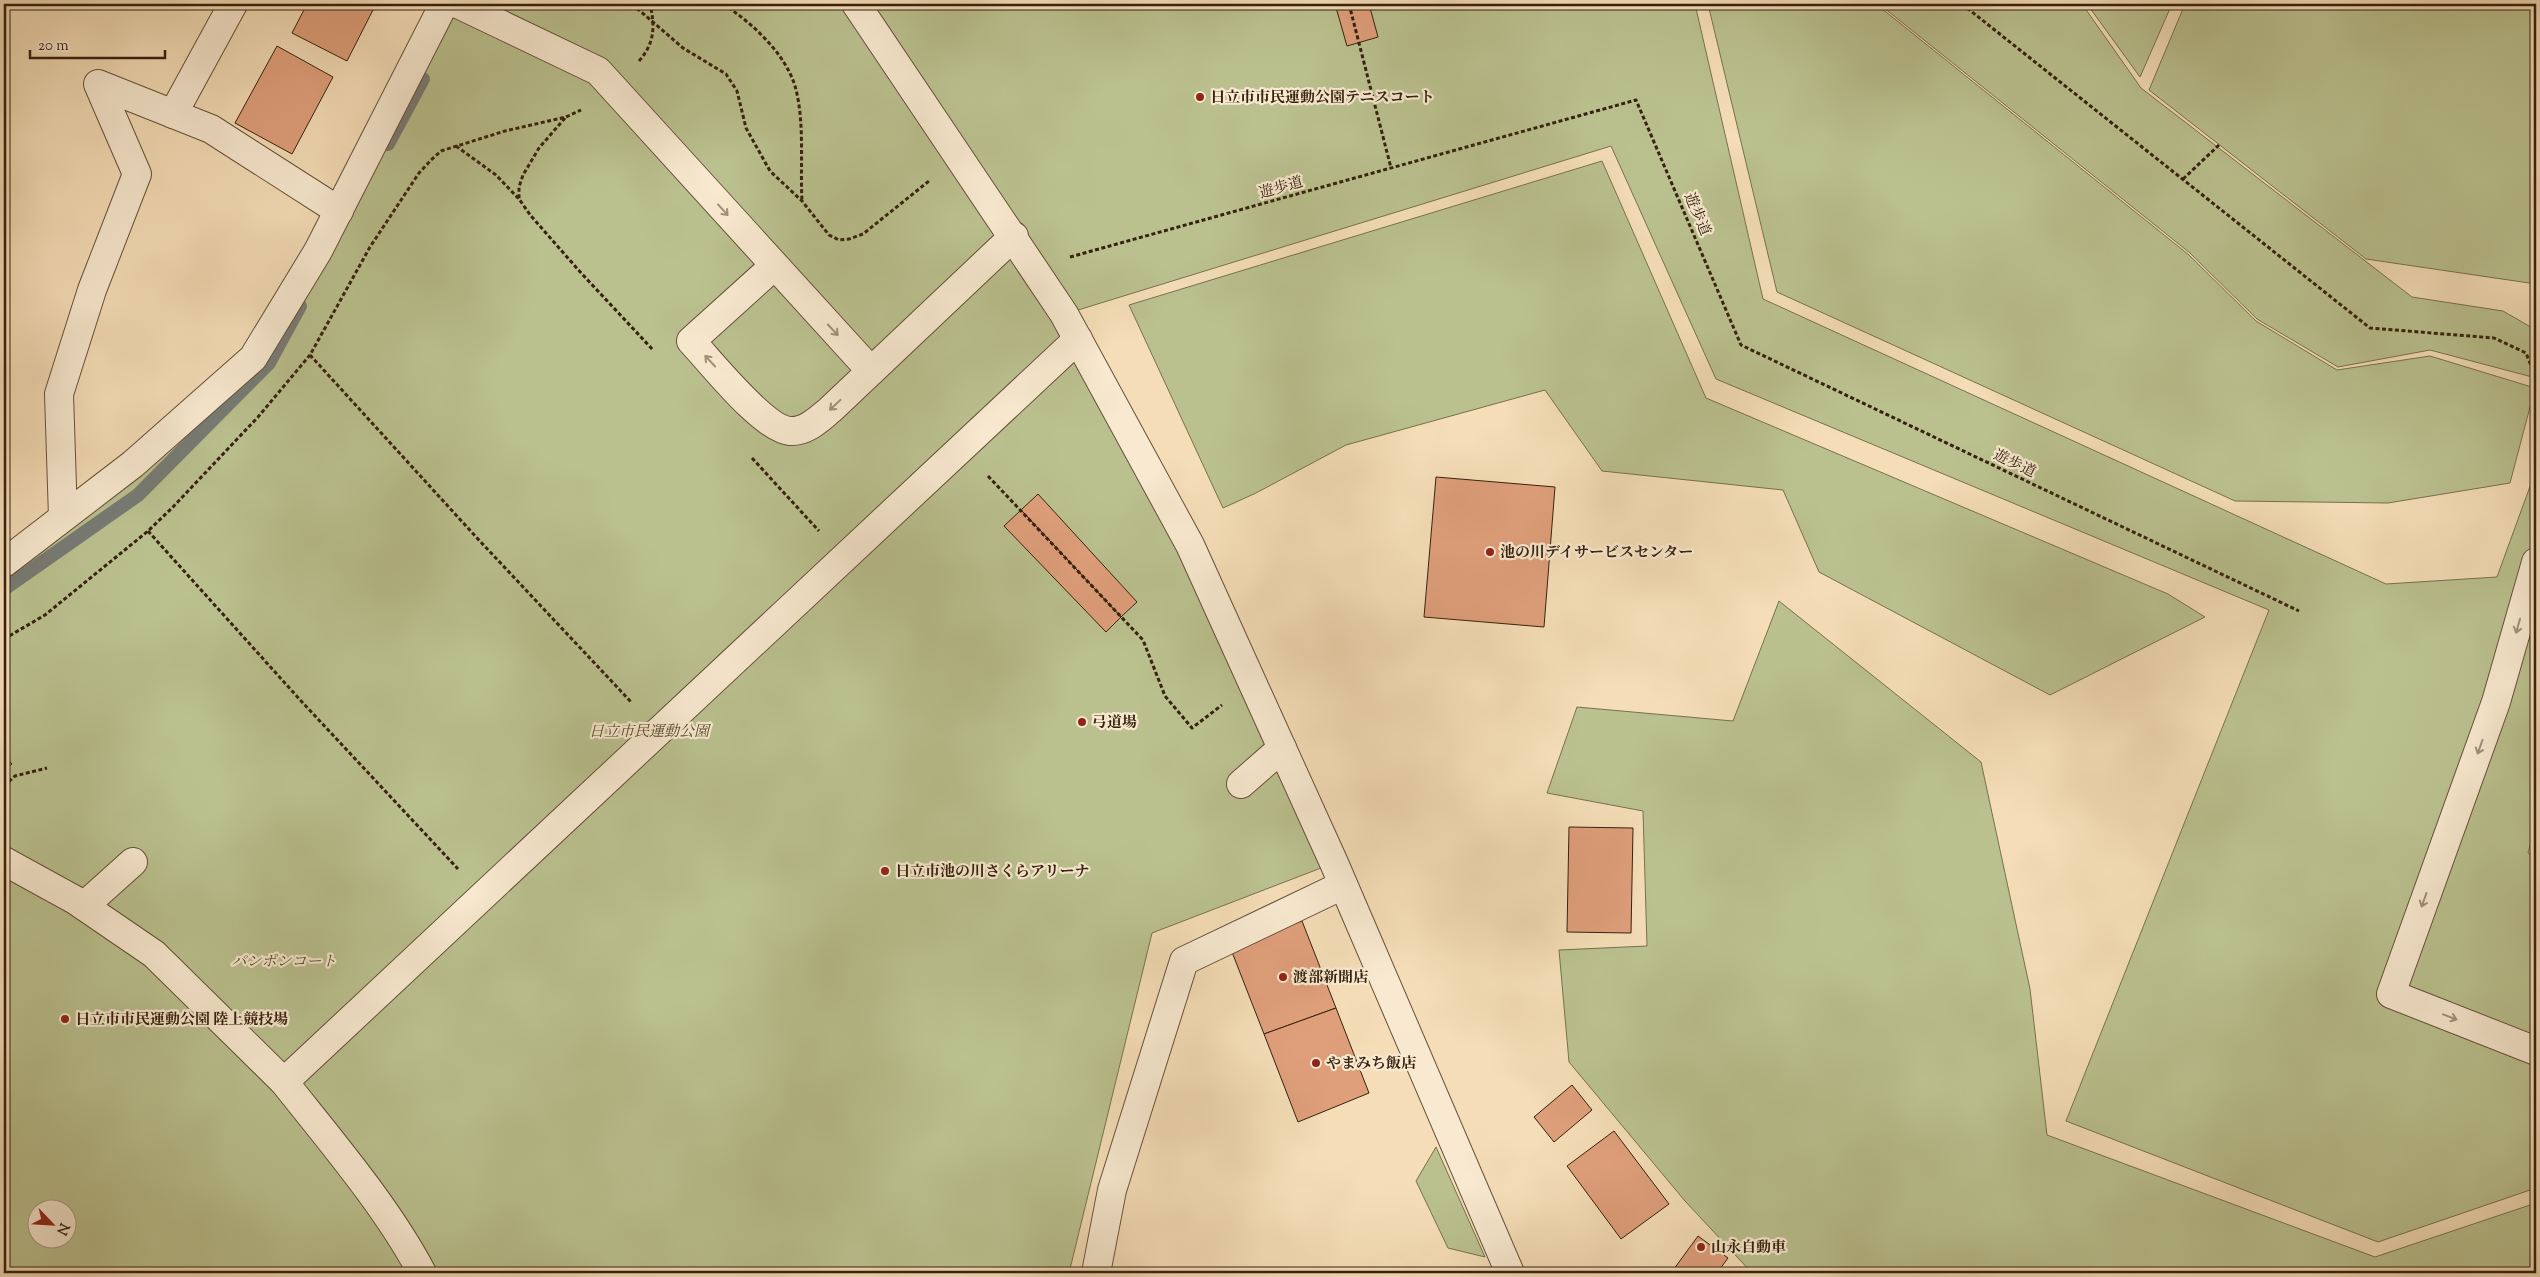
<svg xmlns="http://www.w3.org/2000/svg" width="2540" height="1277" font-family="'Sorts Mill Goudy','Noto Serif JP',serif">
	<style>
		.green { fill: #bac18f; stroke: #78714e; fill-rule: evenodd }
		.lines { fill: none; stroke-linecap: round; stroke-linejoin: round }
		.stream { stroke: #777c76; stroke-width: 14 }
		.building { fill: #df9f7b; stroke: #36210e }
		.minor-casing { stroke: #665038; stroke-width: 30 }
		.path { stroke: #36210e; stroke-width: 3; stroke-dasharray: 4 2.5; stroke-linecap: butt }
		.minor { stroke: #f8e9d0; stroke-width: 28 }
		.oneway { stroke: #a18f79 }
		.poi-dot { fill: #8f2418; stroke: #f8e9d0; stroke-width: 2 }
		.labels { text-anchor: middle; stroke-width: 4.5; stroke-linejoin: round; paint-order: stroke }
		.poi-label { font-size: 15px; font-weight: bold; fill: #36210e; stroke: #f8e9d0; text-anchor: start }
		.street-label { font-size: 15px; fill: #36210e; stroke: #f8e9d0 }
		.park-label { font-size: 15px; font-style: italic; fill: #57492e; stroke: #f8e9d0 }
	</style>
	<rect width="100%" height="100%" fill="#f4ddb7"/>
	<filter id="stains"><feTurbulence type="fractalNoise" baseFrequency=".004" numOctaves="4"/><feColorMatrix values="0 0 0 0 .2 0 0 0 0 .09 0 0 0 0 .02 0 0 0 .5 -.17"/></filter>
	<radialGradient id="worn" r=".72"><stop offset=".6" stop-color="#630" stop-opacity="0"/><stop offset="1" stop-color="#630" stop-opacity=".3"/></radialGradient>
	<!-- green -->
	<g class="green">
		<path d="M 444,4 L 1695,4 L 1763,299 L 2386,584 L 2497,577 L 2536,470 L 2536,824 L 2528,853 L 2536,857 L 2536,1188 L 2378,1242 L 2066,1121 L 2269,610 L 1716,379 L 1611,146 L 1065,314 L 1334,863 L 1152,933 L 1069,1273 L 4,1273 L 4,563 L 253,358 ZM 38,1210 L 68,1210 L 68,1240 L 38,1240 Z"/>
		<polygon points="1708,4 1876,4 2189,255 2256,321 2337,370 2430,356 2535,388 2510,483 2388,503 2235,501 1777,292"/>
		<polygon points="1879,4 2082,4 2141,88 2412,297 2503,311 2536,330 2536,378 2430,350 2338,367 2257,319 2190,253"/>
		<polygon points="2087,4 2172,4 2140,77"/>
		<polygon points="2185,4 2536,4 2536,284 2366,259 2149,90"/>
		<polygon points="1602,161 1706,398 2168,594 2205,617 2050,695 1819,572 1783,490 1602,471 1545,390 1346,445 1256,493 1223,508 1129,305"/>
		<polygon points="1779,601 1981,762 2030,989 2047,1135 2375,1257 2536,1203 2536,1273 1752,1273 1685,1201 1569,1062 1559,950 1647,946 1643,811 1547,793 1577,707 1733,721"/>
		<polygon points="1436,1147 1485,1257 1448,1248 1416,1181"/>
	</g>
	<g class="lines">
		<!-- stream -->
		<g class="stream">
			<polyline points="388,144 423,79"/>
			<polyline points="4,589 138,495 269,363 300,306"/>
		</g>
	</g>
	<!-- building -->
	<g class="building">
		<polygon points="307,4 376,4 347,61 292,33"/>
		<polygon points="1335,4 1369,4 1378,37 1347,46"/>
		<polygon points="277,46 333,77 292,154 235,123"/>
		<polygon points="1436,477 1555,487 1544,627 1424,617"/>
		<polygon points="1038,494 1137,602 1121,617 1021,510"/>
		<polygon points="1021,510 1121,617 1106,632 1004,526"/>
		<polygon points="4,755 12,764 4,770"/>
		<polygon points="1569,827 1633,828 1631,933 1567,932"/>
		<polygon points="1302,921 1336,1008 1264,1034 1230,947"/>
		<polygon points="1336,1008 1369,1093 1298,1122 1264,1034"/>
		<polygon points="1572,1085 1592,1110 1554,1142 1534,1117"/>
		<polygon points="1614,1131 1669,1204 1621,1239 1567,1166"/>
		<polygon points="1698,1236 1728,1258 1717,1273 1671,1273"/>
	</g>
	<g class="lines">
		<!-- minor casing -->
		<g class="minor-casing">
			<g id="minor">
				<polyline points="458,4 598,71 871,371"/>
				<polyline points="856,4 1064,314 1190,545 1334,863 1510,1273"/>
				<polyline points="173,114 233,4"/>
				<path d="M 774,266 L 691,341 C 711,362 763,429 790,431 C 806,432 819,419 830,410 L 1014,236"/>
				<polyline points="63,517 59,394 92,290 137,174 98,84 211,129 339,211"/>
				<polyline points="2536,562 2496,702 2391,994 2536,1051"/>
				<polyline points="4,563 133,464 253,358 318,251 444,4"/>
				<polyline points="1241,784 1282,748"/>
				<polyline points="4,861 75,900 154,954 284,1082 1078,339"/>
				<polyline points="84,906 133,862"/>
				<path d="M 284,1082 C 330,1140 388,1208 422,1273"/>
				<polyline points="1096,1273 1112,1190 1184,961 1343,885"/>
			</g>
		</g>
		<!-- path -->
		<g class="path">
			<polyline points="632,4 683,48 726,74 737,91 746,128 770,171 802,201 829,235 839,240 849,239 863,234 929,181"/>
			<path d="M 723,4 C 751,22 785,53 795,86 C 805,121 800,165 802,201"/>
			<polyline points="1349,4 1391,168"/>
			<polyline points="1962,4 2370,328 2494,338 2526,353 2536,378"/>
			<path d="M 639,61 C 655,43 655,26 650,4"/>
			<polyline points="565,118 539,148 523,175 519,187 519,199 531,216 582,274 653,350"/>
			<polyline points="456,146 496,175 519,199"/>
			<polyline points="2183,179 2219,145"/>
			<polyline points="1070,257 1636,100 1741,345 2299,611"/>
			<polyline points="310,355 477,538 632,703"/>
			<polyline points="752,458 819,531"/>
			<polyline points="988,476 1143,640 1165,696 1192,728 1222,705"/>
			<polyline points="148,531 302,702 458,869"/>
			<polyline points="4,639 45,615 148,531 172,508 258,417 310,355 370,247 419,173 431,160 441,151 505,131 566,117 581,110"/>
			<polyline points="4,786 15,776 47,768"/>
		</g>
		<!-- minor -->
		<use href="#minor" class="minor"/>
	</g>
	<!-- one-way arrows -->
	<defs><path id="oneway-shaft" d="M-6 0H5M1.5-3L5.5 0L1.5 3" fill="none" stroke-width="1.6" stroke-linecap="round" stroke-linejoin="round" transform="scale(1.25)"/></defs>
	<g class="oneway">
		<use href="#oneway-shaft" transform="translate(723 210) rotate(48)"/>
		<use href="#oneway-shaft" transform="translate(833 330) rotate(47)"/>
		<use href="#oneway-shaft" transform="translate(710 361) rotate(-133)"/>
		<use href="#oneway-shaft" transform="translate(835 405) rotate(137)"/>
		<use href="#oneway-shaft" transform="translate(2518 626) rotate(106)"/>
		<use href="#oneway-shaft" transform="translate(2480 747) rotate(110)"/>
		<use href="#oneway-shaft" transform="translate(2424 900) rotate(110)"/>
		<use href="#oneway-shaft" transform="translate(2450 1017) rotate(21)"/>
	</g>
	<!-- markers -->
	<g class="poi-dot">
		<circle cx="1200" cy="97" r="5"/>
		<circle cx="1490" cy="552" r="5"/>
		<circle cx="1082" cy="722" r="5"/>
		<circle cx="885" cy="871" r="5"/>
		<circle cx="1283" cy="977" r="5"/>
		<circle cx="65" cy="1019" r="5"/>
		<circle cx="1316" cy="1063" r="5"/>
		<circle cx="1701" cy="1247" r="5"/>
	</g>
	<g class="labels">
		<!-- poi labels -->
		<g class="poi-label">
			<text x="1210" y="102">日立市市民運動公園テニスコート</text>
			<text x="1500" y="557">池の川デイサービスセンター</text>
			<text x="1092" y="727">弓道場</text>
			<text x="895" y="876">日立市池の川さくらアリーナ</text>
			<text x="1293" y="982">渡部新聞店</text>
			<text x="75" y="1024">日立市市民運動公園 陸上競技場</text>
			<text x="1326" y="1068">やまみち飯店</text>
			<text x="1711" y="1252">山永自動車</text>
		</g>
		<!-- street labels -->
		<g class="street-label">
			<text transform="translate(1281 187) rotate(-16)" y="5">遊歩道</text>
			<text transform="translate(1698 214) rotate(67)" y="5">遊歩道</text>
			<text transform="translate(2015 463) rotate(26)" y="5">遊歩道</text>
		</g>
		<!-- park labels -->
		<g class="park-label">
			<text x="649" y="736">日立市民運動公園</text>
			<text x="284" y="966">パンポンコート</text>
		</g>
	</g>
	<!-- margin -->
	<rect width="2540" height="1277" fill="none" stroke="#f4ddb7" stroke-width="20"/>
	<rect x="5" y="5" width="2530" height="1267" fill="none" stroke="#36210e" stroke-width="2.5"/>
	<rect x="10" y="10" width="2520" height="1257" fill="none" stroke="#36210e"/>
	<!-- north arrow -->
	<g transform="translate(52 1224) rotate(115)"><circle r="24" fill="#f8e9d0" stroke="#aa9982"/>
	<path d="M0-4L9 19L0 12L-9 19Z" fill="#8f2418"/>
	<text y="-8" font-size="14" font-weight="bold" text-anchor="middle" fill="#36210e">N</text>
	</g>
	<!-- scale -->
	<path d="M30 50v8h135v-8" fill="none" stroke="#36210e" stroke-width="2.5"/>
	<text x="38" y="50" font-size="15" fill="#36210e" stroke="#f8e9d0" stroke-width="4" paint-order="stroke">20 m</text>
	<rect width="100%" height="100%" filter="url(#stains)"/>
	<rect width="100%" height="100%" fill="url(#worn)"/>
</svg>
